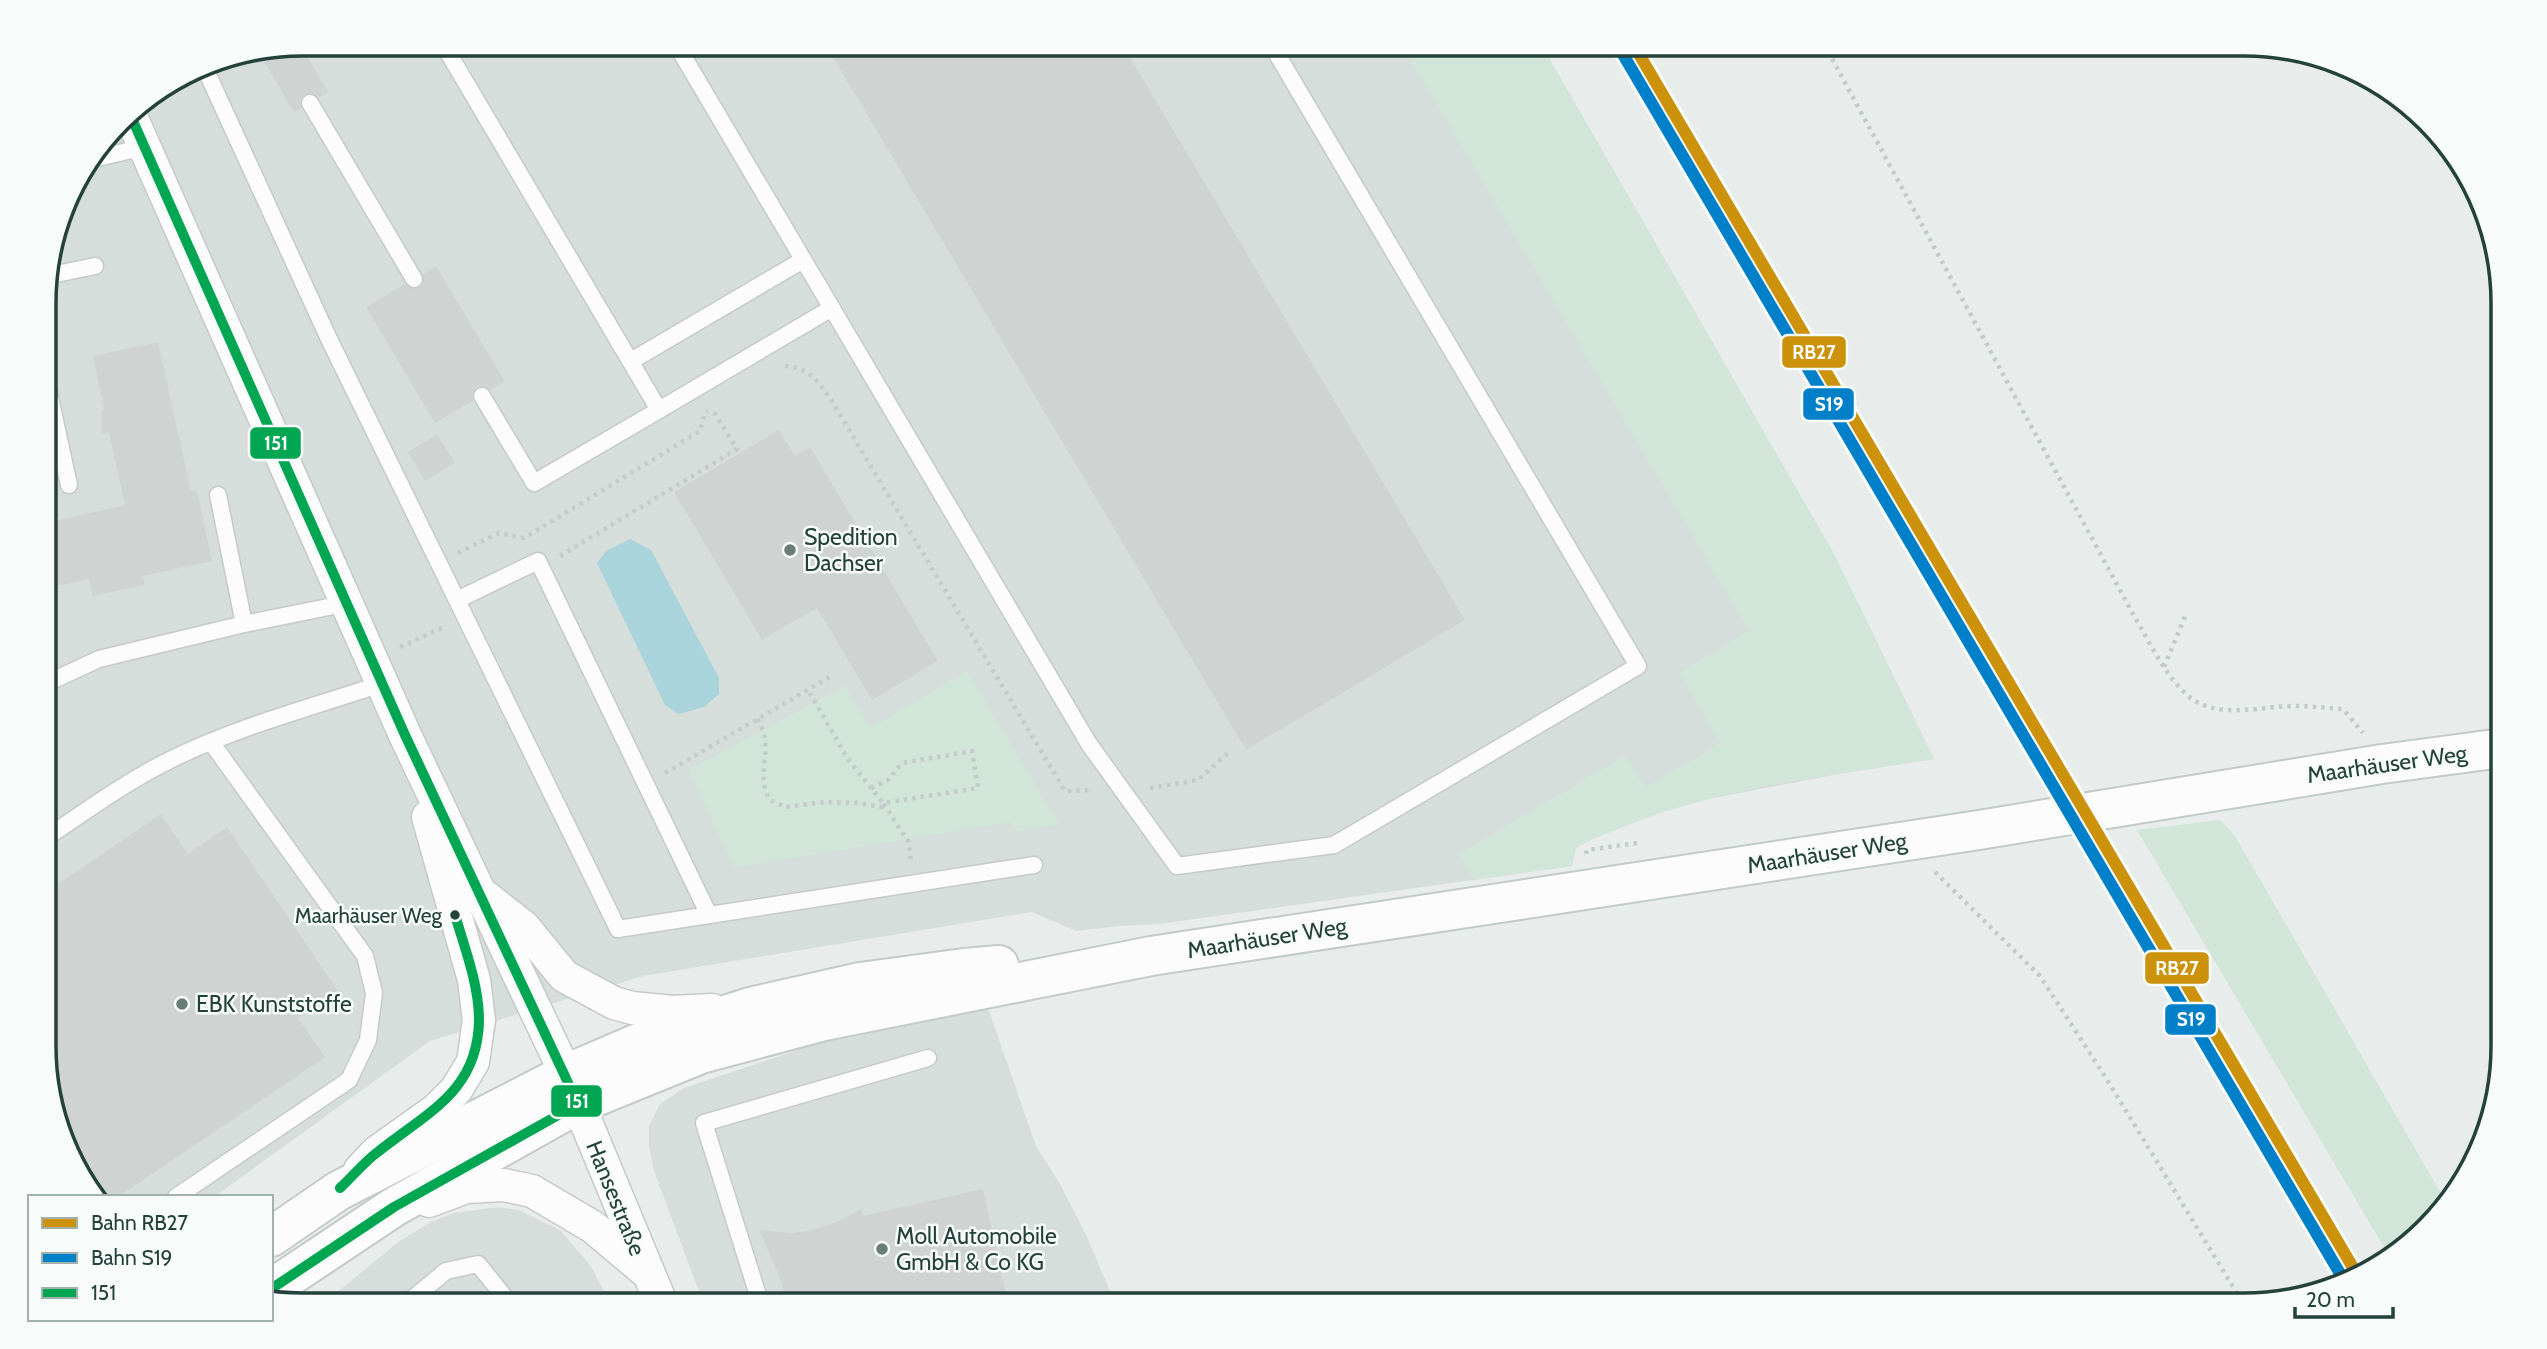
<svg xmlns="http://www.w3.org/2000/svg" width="2547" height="1349" font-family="Cabin,sans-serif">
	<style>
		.built { fill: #d6dedb }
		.green { fill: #d1e6d8 }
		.water { fill: #a9d4db }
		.building { fill: #cfd4d2 }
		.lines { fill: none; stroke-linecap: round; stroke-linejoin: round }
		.lane-casing { stroke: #c5cac8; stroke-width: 19 }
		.street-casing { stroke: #c5cac8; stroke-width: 35 }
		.secondary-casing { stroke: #c3cbc8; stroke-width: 42 }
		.path { stroke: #c3ccca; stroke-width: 4.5; stroke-dasharray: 3.5 5; stroke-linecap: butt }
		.lane { stroke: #fcfcfc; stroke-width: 16 }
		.street { stroke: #fcfcfc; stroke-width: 32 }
		.secondary { stroke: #fcfcfc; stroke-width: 38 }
		.bus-1-casing { stroke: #f7fbf9; stroke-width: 16 }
		.bus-1 { stroke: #00a651; stroke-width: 10 }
		.rail-1-casing { stroke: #f7fbf9; stroke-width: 18 }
		.rail-2-casing { stroke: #f7fbf9; stroke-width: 18 }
		.rail-1 { stroke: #cd920c; stroke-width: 12 }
		.rail-2 { stroke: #0080c8; stroke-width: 12 }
		.poi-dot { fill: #697e78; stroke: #f7fbf9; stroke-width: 2.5 }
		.bus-dot { fill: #24423a; stroke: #f7fbf9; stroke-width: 2.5 }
		.labels { text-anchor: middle; stroke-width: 5; stroke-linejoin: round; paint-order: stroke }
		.bus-label { font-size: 21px; fill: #24423a; stroke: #f7fbf9; text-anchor: end }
		.poi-label { font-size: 23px; fill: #24423a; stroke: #f7fbf9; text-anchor: start }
		.street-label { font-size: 23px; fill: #24423a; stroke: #f7fbf9 }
		.rim { fill: none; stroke: #24423a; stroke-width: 3.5 }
		.line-badge { stroke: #f7fbf9; stroke-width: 2.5 }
		.badge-label { font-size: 19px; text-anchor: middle; font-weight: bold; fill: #fff }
	</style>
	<rect width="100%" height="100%" fill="#e8edeb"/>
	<!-- built -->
	<g class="built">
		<polygon points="303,44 1541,44 1834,554 1934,759 1839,774 1704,800 1653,815 1590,840 1576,848 1572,866 1159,924 1120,926 1076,931 1032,912 643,976 430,1041 214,1197 94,1197 46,1080 44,286 71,188 132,108 204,63"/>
		<polygon points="988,1008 1036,1146 1060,1184 1087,1237 1116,1305 704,1305 654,1171 649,1146 649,1126 660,1104 684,1088 846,1034"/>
		<polygon points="498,1207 519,1210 560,1230 591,1266 611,1305 322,1305 398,1242 433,1221 454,1213"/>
	</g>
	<!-- green -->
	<g class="green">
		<path d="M 1401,44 L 1541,44 L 1834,554 L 1934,759 C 1834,775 1730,786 1635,822 C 1615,830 1595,837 1576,848 L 1572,866 L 1474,880 L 1459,854 L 1625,756 L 1645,788 L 1720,744 L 1680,673 L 1749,631 Z"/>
		<polygon points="967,671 1059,824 1017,831 1011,822 734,867 689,770 845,686 871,728"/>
		<polygon points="2220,820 2235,836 2447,1204 2439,1217 2391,1259 2137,830"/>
	</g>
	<!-- water -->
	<polygon class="water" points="630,539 651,550 719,678 719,694 704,707 679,714 665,705 597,563 606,551"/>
	<!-- building -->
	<g class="building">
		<polygon points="300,44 328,92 319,97 311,93 304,94 300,102 301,108 294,112 259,53"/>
		<polygon points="825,44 1122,44 1465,620 1246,750"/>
		<polygon points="436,266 505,382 491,390 483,386 476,387 472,395 473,401 435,423 366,307 405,284 409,288 419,288 423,284 423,274"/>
		<polygon points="158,342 191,491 197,490 212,561 143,576 145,585 93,596 89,579 45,589 45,523 125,505 109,433 102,435 102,409 104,409 93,356"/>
		<polygon points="779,430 795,456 810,447 938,661 872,700 817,608 762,640 674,492"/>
		<polygon points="437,434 455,463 425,481 408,452"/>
		<polygon points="161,814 188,854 227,827 338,991 298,1018 325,1057 118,1197 94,1197 46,1080 46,892"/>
		<polygon points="983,1189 1008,1305 788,1305 780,1278 759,1230 792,1233 807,1231 837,1222 861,1209 863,1216"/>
	</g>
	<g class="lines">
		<!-- lane casing -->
		<g class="lane-casing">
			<g id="lane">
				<polyline points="443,44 659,410 534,483 482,396"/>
				<polyline points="676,44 1089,744 1177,866 1334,845 1638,666 1271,44"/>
				<polyline points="203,64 329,339 618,929 1034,865"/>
				<polyline points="310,103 414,279"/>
				<polyline points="93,159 145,147"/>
				<polyline points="47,276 95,266"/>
				<polyline points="631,361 803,260"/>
				<polyline points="45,375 69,485"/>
				<polyline points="659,410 832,308"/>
				<polyline points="218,495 244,624"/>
				<polyline points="457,600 538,561 709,915"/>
				<polyline points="45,684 99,659 244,624 348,603"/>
				<path d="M 46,838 C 87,810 127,781 172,759 C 239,726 313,707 384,683"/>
				<polyline points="176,1197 349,1080 368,1040 374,993 365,956 211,742"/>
				<polyline points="405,1305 446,1271 478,1264 511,1305"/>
				<polyline points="761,1305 704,1123 928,1058"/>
			</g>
		</g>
		<!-- street casing -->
		<g class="street-casing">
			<g id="street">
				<polyline points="129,112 405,735 566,1074 662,1305"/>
				<polyline points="487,898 524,927 564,976 614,1003 632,1008 673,1012 712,1010"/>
				<polyline points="360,1170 377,1152 436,1110 456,1090 473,1062 479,1020 474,980 428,817"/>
				<polyline points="429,1201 466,1187 504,1185 532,1191 593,1227 643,1269"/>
			</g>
		</g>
		<!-- secondary casing -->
		<g class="secondary-casing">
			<g id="secondary">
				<polyline points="271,1237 338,1191 566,1074 638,1043 750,1007 860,982 964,968 999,965"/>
				<polyline points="271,1289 394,1207 578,1104 701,1054 824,1021 1151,956 1979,830 2382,764 2502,748"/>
			</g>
		</g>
		<!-- path -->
		<g class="path">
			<path d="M 1824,44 L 2133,614 C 2149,641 2163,672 2186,694 C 2214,721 2260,706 2295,706 C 2311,706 2327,708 2343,709 L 2363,733"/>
			<path d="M 785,366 C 808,367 817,380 830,398 L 1065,791 L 1092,790"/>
			<polyline points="458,553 499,533 524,538 700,431 705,413 708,411"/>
			<polyline points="560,556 737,449 712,409"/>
			<polyline points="400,647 446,626"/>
			<polyline points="2164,667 2187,612"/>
			<path d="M 757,719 C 777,749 753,773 770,800 L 785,807 L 825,802 L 858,803 L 882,807 L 883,803 L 848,759 L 808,690"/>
			<polyline points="665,773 833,675"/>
			<polyline points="871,788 888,780 902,763 972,751 978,788 883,803 908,841 911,860"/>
			<polyline points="1150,788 1198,780 1229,752"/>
			<polyline points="1586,854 1587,850 1637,843"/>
			<polyline points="1935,872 2040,976 2106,1078 2244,1305"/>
		</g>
		<!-- lane -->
		<use href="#lane" class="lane"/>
		<!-- street -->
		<use href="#street" class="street"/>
		<!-- secondary -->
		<use href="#secondary" class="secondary"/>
		<!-- bus-1 casing -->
		<g class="bus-1-casing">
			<g id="bus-1">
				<polyline points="129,112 405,735 578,1104 394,1207 271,1289"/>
				<path d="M 340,1188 C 353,1176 365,1161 379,1151 C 428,1112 478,1091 479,1020 C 479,985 465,949 455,915"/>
			</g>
		</g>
		<!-- bus-1 -->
		<use href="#bus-1" class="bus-1"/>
		<!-- rail-1 casing -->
		<g class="rail-1-casing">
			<polyline id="rail-1" points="1633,44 2358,1276"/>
		</g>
		<!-- rail-2 casing -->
		<g class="rail-2-casing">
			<polyline id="rail-2" points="1621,51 2345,1282"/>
		</g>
		<!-- rail-1 -->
		<use href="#rail-1" class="rail-1"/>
		<!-- rail-2 -->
		<use href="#rail-2" class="rail-2"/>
	</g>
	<!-- markers -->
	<g class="poi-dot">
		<circle cx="790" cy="550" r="7"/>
		<circle cx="182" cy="1004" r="7"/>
		<circle cx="882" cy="1249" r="7"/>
	</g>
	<circle class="bus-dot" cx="455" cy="915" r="6"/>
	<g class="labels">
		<!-- bus labels -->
		<g class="bus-label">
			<text x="442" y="923">Maarhäuser Weg</text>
		</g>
		<!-- poi labels -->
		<g class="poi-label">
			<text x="804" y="545">Spedition<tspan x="804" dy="26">Dachser</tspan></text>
			<text x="196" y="1012">EBK Kunststoffe</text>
			<text x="896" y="1244">Moll Automobile<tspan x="896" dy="26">GmbH &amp; Co KG</tspan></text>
		</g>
		<!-- street labels -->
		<g class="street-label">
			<text transform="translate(2387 764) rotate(-8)" y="8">Maarhäuser Weg</text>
			<text transform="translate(1827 853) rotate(-9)" y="8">Maarhäuser Weg</text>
			<text transform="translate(1267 938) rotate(-9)" y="8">Maarhäuser Weg</text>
			<text transform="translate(616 1198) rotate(68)" y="8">Hansestraße</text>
		</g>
	</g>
	<!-- crop -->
	<path d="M0 0H2547V1349H0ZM303 56H2244A247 247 0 0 1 2491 303V1046A247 247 0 0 1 2244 1293H303A247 247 0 0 1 56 1046V303A247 247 0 0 1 303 56Z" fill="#f7fbf9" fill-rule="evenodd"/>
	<path class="rim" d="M303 56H2244A247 247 0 0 1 2491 303V1046A247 247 0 0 1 2244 1293H303A247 247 0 0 1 56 1046V303A247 247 0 0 1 303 56Z"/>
	<g class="line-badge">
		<rect x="1781" y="335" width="66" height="34" rx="7" fill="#cd920c"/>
		<rect x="1802" y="387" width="53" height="34" rx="7" fill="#0080c8"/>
		<rect x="249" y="426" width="53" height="34" rx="7" fill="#00a651"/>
		<rect x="2144" y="951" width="66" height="34" rx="7" fill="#cd920c"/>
		<rect x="2164" y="1003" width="53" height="33" rx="7" fill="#0080c8"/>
		<rect x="550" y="1084" width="53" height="34" rx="7" fill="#00a651"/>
	</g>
	<g class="badge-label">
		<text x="1814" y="359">RB27</text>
		<text x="1829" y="411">S19</text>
		<text x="276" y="450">151</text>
		<text x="2177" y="975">RB27</text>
		<text x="2191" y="1026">S19</text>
		<text x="577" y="1108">151</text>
	</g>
	<!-- legend -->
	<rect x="28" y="1195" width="245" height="126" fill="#f7fbf9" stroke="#a3b1ad" stroke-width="2"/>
	<rect x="42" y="1218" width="35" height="10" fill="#cd920c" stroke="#a3b1ad" stroke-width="2"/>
	<text x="91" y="1230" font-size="21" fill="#24423a">Bahn RB27</text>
	<rect x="42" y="1253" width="35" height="10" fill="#0080c8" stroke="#a3b1ad" stroke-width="2"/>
	<text x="91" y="1265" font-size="21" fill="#24423a">Bahn S19</text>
	<rect x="42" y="1288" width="35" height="10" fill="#00a651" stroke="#a3b1ad" stroke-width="2"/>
	<text x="91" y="1300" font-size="21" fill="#24423a">151</text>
	<!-- scale -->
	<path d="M2295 1307v10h98v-10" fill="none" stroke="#24423a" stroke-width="3.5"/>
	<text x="2306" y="1307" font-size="21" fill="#24423a" stroke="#f7fbf9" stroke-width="5" paint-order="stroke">20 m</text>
</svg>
